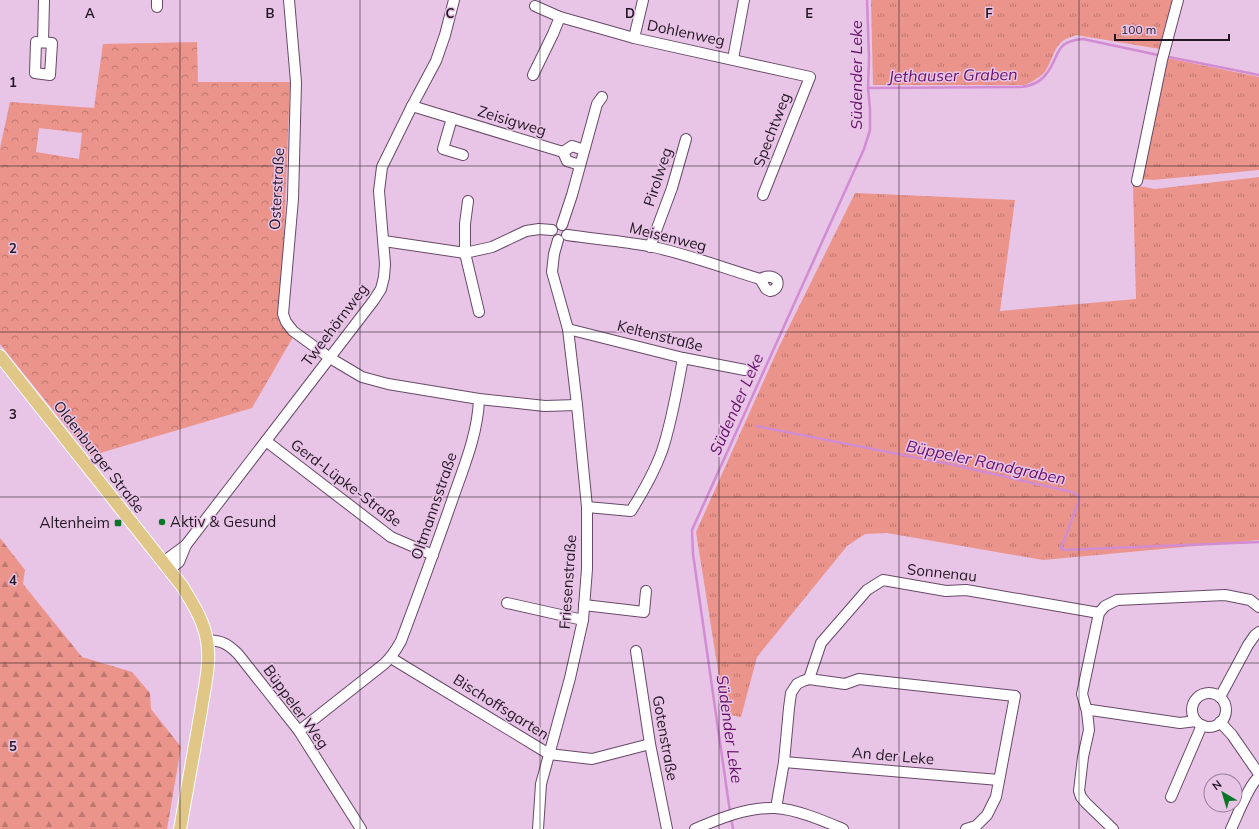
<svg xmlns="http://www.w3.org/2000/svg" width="1259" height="829" font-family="Mulish,sans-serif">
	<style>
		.grass { fill: url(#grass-tufts) }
		.forest { fill: url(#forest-firs) }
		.park { fill: url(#park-crowns); fill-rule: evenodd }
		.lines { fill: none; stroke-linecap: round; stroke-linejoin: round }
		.stream { stroke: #d18cd2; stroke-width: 2.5 }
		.minor-casing { stroke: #684a68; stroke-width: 12 }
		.major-casing { stroke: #fff; stroke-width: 14 }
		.minor { stroke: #fff; stroke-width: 10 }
		.major { stroke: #e0c787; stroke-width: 12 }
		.grid { fill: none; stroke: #221622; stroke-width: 1; stroke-opacity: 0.55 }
		.poi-dot { fill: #0c7628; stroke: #e8c4e7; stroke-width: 1.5 }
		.labels { text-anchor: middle; stroke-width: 3; stroke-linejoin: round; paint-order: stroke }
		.street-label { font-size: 15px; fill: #221622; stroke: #e8c4e7 }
		.poi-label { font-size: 15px; fill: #221622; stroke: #e8c4e7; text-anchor: start }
		.water-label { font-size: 16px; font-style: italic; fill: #651068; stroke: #e8c4e7 }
		.grid-label { font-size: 13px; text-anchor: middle; font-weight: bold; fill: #221622; stroke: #e8c4e7; stroke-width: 3; stroke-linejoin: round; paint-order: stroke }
	</style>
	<defs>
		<pattern id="grass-tufts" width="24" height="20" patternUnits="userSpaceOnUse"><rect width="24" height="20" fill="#eb948b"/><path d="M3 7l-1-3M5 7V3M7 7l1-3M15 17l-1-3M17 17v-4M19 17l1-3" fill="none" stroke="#be7871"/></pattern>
		<pattern id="forest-firs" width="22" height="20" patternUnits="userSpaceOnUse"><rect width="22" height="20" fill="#eb948b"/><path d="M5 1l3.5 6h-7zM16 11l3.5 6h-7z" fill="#be7871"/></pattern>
		<pattern id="park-crowns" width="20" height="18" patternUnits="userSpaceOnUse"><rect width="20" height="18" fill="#eb948b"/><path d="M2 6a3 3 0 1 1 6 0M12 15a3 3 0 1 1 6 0" fill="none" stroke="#be7871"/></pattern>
	</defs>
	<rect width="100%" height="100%" fill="#e8c4e7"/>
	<!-- grass -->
	<g class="grass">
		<path d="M 871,0 L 1174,0 L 1160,49 L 1076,35 C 1072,37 1067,38 1064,40 C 1053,47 1052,63 1044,73 C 1039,78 1032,82 1025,85 L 873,85 Z"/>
		<polygon points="1167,58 1259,77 1259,170 1153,180 1139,179"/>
		<polygon points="1259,177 1259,540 1043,560 887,533 865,534 847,546 757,657 741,717 725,714 696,532 778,349 855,193 1015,200 1000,311 1136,299 1133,185 1155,189"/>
	</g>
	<!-- forest -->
	<polygon class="forest" points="0,538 25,570 23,584 82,657 132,672 150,693 151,709 181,747 167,829 0,829"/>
	<!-- park -->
	<path class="park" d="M 197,42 L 198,82 L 290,82 L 281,316 L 283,326 L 293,337 L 252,408 L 90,456 L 0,344 L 0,148 L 10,102 L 94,108 L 103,44 ZM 39,128 L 82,133 L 79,159 L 36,152 Z"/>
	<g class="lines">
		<!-- stream -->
		<g class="stream">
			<polyline points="1169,57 1259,75"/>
			<path d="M 868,88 L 1021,87 C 1031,86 1041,82 1047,73 C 1060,56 1054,41 1083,39 L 1158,55"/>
			<polyline points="756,426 954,465 1072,492 1079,496 1079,501 1061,548 1064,550 1259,542"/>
			<polyline points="730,812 693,554 692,530 864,149 870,130 870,109 868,88 869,58 867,0"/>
			<polyline points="731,817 733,829"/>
		</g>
		<!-- minor casing -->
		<g class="minor-casing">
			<g id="minor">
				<polyline points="289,0 296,82 293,199 283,314 286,322 293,331 330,358 362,377 388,384 479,399 545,406 577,405"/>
				<polyline points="535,6 560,17 634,38 810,77 763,195"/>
				<polyline points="157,7 157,0"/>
				<polyline points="634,38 643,0"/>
				<polygon points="36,42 52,43 50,75 35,73"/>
				<polyline points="43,42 44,0"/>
				<polyline points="733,59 744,0"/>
				<polyline points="533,75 553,34 560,17"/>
				<polyline points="412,106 563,152"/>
				<polyline points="452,118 443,149 463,155"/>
				<polyline points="563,152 567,161 580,165"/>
				<polyline points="563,152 572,146 584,150"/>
				<polyline points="1137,181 1162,60 1178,0"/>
				<polyline points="468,201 465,224 465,253 479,312"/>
				<polyline points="562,225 572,195 597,104 602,97"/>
				<path d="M 567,235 C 594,239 622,241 649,246 C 687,254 724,268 760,279 L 766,289 L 770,291 C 776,290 779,286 777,280 C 772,275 766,276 760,279"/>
				<polyline points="384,241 465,253 492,247 526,231 539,229 552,230"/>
				<polyline points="650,247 672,188 686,139"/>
				<polyline points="568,329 683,358 745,370"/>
				<polyline points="266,441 391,537 433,555"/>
				<path d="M 587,507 L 631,511 C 643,492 654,473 662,451 C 672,421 677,390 683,358"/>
				<polyline points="163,562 186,545"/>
				<polyline points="169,570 179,562 186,545 374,300 381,289 384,277 385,264 379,191 382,167 412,106 436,61 445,35 454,0"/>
				<polyline points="507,603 583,620"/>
				<polyline points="584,605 644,612 646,591"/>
				<path d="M 207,640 C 222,641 227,643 238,654 L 299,731 L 361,829"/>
				<polyline points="636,651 650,744 667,829"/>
				<polyline points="391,658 549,754 592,759 650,744"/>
				<circle cx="1209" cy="710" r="17"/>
				<polyline points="1220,697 1248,645 1255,635 1259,632"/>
				<polyline points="1087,711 1091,710 1180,723 1196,721"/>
				<polyline points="1220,722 1232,735 1259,774"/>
				<path d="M 299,731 L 384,664 C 392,657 396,650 401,641 C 419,593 437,544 454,495 C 465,464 478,432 479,399"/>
				<polyline points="784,762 999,780"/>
				<polyline points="1171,797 1202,725"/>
				<polyline points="776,808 784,762 789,708 791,693 797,684 803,681 809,679"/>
				<polyline points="538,829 541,784 570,678 583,620 587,569 587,507 577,405 568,329 552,272 554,254 558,240"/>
				<path d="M 695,829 C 721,818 747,807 775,808 C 796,809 824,821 843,829"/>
				<polyline points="966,829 976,826 987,815 996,797 1015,696 859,679 845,684 809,679 821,643 867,590 883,580 946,591 966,590 1099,613"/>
				<polyline points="1113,829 1086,803 1081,797 1079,791 1083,757 1089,730 1087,711 1082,694 1099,613 1105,606 1117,600 1225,595 1250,600 1259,607"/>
				<path d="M 1231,829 C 1237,817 1249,784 1259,777"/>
			</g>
		</g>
		<!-- major casing -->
		<g class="major-casing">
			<path id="major" d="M 0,356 L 182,586 C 193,604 204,621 207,641 C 211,664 204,689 201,711 C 194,751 187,790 180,829"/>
		</g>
		<!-- minor -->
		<use href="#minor" class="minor"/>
		<!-- major -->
		<use href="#major" class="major"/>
	</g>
	<!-- grid -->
	<path class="grid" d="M 180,0 L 180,829M 360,0 L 360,829M 540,0 L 540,829M 719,0 L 719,829M 899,0 L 899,829M 1079,0 L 1079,829M 0,166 L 1259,166M 0,332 L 1259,332M 0,497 L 1259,497M 0,663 L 1259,663"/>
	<!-- markers -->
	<g class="poi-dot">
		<circle cx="162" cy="522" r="4"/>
		<rect x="114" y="519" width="8" height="8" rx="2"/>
	</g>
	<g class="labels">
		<!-- street labels -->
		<g class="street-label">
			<text transform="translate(686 33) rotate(12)" y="5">Dohlenweg</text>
			<text transform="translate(512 121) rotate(17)" y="5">Zeisigweg</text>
			<text transform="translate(772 130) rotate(-69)" y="5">Spechtweg</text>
			<text transform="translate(658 177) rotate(-72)" y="5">Pirolweg</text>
			<text transform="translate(277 189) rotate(-87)" y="5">Osterstraße</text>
			<text transform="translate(668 237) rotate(14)" y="5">Meisenweg</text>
			<text transform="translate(335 325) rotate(-53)" y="5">Tweehörnweg</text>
			<text transform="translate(660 336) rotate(14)" y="5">Keltenstraße</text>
			<text transform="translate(99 457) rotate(52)" y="5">Oldenburger Straße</text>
			<text transform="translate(346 483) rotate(37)" y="5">Gerd-Lüpke-Straße</text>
			<text transform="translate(434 506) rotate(-71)" y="5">Oltmannsstraße</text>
			<text transform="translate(942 573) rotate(6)" y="5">Sonnenau</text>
			<text transform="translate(568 582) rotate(-86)" y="5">Friesenstraße</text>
			<text transform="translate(296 707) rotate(54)" y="5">Büppeler Weg</text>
			<text transform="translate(501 707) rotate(32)" y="5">Bischoffsgarten</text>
			<text transform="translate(665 738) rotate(80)" y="5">Gotenstraße</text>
			<text transform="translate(893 756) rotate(5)" y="5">An der Leke</text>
		</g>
		<!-- poi labels -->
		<g class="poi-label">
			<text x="170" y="527">Aktiv &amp; Gesund</text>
			<text x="110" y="528" text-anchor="end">Altenheim</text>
		</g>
		<!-- water labels -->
		<g class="water-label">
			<text transform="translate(856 75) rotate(-90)" y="6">Südender Leke</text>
			<text transform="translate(953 75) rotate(-1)" y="6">Jethauser Graben</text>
			<text transform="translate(736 404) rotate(-66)" y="6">Südender Leke</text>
			<text transform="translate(986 462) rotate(12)" y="6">Büppeler Randgraben</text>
			<text transform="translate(730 729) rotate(82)" y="6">Südender Leke</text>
		</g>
	</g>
	<g class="grid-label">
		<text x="90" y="18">A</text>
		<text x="270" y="18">B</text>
		<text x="450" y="18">C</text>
		<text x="630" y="18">D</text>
		<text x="809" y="18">E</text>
		<text x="989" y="18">F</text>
		<text x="13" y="87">1</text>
		<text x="13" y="253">2</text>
		<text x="13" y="419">3</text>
		<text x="13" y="585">4</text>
		<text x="13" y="751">5</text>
	</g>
	<!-- north arrow -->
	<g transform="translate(1223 793) rotate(322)"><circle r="19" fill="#e8c4e7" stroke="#997e98"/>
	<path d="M0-3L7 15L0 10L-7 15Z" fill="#0c7628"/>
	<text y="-6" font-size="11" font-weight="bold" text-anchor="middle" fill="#221622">N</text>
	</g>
	<!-- scale -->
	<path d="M1115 34v6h114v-6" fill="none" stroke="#221622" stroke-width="2"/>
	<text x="1121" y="34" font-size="12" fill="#221622" stroke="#e8c4e7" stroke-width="3" paint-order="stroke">100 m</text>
</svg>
